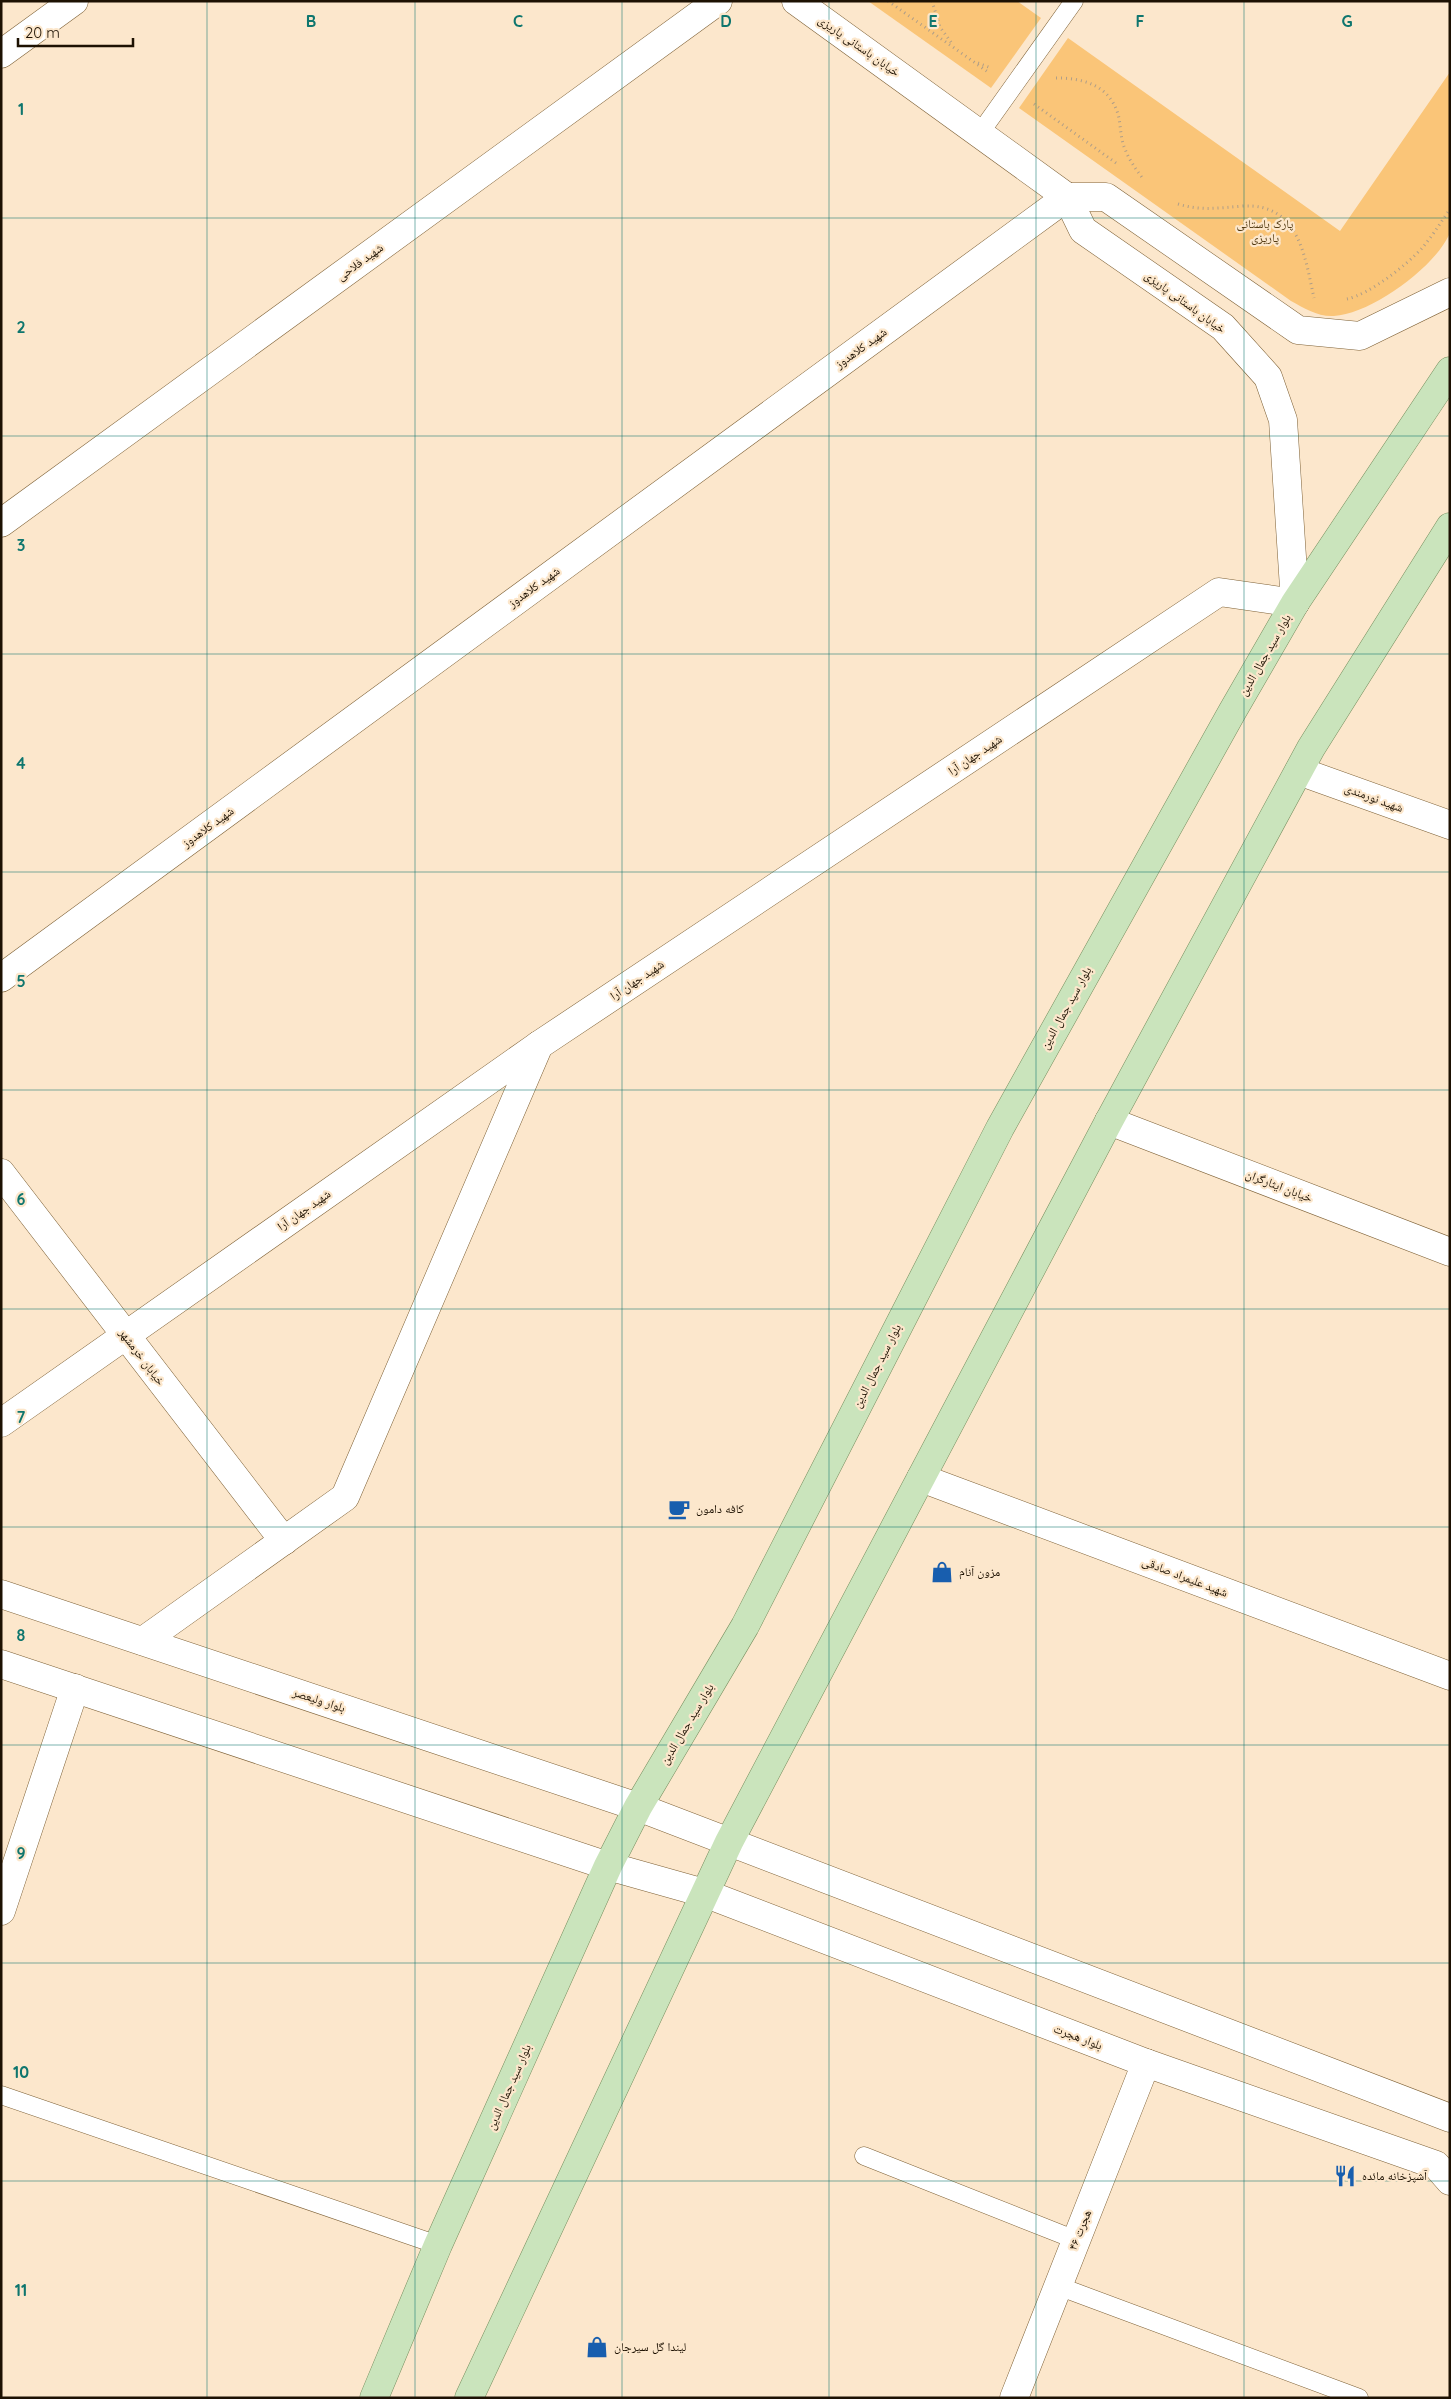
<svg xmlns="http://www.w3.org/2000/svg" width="1451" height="2399" font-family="Quicksand,'Noto Naskh Arabic',sans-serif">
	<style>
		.green { fill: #fac578 }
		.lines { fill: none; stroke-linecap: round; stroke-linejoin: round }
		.lane-casing { stroke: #7e6136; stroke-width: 19 }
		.street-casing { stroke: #7e6136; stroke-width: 29 }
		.secondary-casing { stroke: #7e6136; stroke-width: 29 }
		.primary-casing { stroke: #768e5e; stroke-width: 29 }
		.path { stroke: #b09e87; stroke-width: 3; stroke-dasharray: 1 4; stroke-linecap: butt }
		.lane { stroke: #fff; stroke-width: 18 }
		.street { stroke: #fff; stroke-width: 28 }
		.secondary { stroke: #fff; stroke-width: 28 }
		.primary { stroke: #cae4bc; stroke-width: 28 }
		.grid { fill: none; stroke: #0f766e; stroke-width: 1; stroke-opacity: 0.55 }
		.labels { text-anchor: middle; stroke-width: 4.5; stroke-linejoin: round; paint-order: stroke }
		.street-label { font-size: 12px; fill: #1d1102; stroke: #fce7cc }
		.park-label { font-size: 12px; fill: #513911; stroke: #fce7cc }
		.poi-label { font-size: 12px; fill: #1d1102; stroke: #fce7cc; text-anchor: start }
		.grid-label { font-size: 16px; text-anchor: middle; font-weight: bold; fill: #0f766e; stroke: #fce7cc; stroke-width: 4.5; stroke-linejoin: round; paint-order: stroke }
	</style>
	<rect width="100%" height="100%" fill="#fce7cc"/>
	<!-- green -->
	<g class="green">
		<polygon points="868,1 1017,1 1041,18 991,88"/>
		<path d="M 1068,38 L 1340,231 L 1450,72 C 1450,114 1450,156 1450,198 C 1450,208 1451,226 1449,235 C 1433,269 1370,314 1334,316 C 1318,317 1304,308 1291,301 L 1019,108 Z"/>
	</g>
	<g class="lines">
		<!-- lane casing -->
		<g class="lane-casing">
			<g id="lane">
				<polyline points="980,133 1074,1"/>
				<polyline points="1,2095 438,2245"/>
				<polyline points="864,2156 1076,2240"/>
				<polyline points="1058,2286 1359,2398"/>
			</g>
		</g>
		<!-- street casing -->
		<g class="street-casing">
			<g id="street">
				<polyline points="1,54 74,1"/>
				<polyline points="1,523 718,1"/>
				<polyline points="1299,771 1450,825"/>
				<polyline points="1,978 1067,197"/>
				<polyline points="1109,1121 1450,1252"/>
				<polyline points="1,1173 284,1541"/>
				<polyline points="1,1423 539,1045 1219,592 1295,603"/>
				<polyline points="921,1478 1450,1676"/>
				<polyline points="143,1641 345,1497 539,1045"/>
				<polyline points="1,1911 75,1688"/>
				<polyline points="1014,2398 1146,2063"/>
			</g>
		</g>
		<!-- secondary casing -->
		<g class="secondary-casing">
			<g id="secondary">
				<polyline points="796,1 1067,197 1083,230 1223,327 1268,377 1283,420 1295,603"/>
				<polyline points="1067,197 1106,197 1298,330 1360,336 1450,292"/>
				<polyline points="1,1594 638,1807 1450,2118"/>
				<polyline points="1,1664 608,1866 704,1893 1146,2063 1436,2165 1450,2181"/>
			</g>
		</g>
		<!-- primary casing -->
		<g class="primary-casing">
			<g id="primary">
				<polyline points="374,2398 438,2245 608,1866 638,1807 745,1626 1000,1128 1232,712 1295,603 1450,371"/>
				<polyline points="469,2398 729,1842 1109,1121 1311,748 1450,527"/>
			</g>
		</g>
		<!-- path -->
		<g class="path">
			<polyline points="888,1 988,72"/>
			<polyline points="932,1 940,27 953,45"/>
			<polyline points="978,63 991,68"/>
			<path d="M 1056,78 C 1083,78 1109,85 1118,114 C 1121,125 1120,138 1125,149 C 1129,160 1136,169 1143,179"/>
			<polyline points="1034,104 1116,163"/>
			<path d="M 1178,204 C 1201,211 1219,208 1243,206 C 1299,203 1305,257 1314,298"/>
			<path d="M 1347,299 C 1370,294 1407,265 1423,247 C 1433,235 1441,222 1450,209"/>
		</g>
		<!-- lane -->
		<use href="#lane" class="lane"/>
		<!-- street -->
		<use href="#street" class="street"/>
		<!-- secondary -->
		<use href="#secondary" class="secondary"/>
		<!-- primary -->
		<use href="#primary" class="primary"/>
	</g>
	<!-- grid -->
	<path class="grid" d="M 207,1 L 207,2398M 415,1 L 415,2398M 622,1 L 622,2398M 829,1 L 829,2398M 1036,1 L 1036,2398M 1244,1 L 1244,2398M 1,218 L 1450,218M 1,436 L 1450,436M 1,654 L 1450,654M 1,872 L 1450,872M 1,1090 L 1450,1090M 1,1309 L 1450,1309M 1,1527 L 1450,1527M 1,1745 L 1450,1745M 1,1963 L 1450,1963M 1,2181 L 1450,2181"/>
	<!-- icons -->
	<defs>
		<g id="cafe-bare" transform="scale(1.725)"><path d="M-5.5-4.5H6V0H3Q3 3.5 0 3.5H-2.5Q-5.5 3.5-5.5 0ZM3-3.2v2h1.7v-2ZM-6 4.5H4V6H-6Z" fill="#185eae" stroke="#fce7cc" stroke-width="2.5" paint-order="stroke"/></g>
		<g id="shop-bare" transform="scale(1.725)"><path d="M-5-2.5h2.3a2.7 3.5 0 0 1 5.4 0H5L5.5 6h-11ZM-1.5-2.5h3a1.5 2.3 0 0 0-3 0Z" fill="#185eae" stroke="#fce7cc" stroke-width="2.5" paint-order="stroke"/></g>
		<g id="restaurant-bare" transform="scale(1.725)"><path d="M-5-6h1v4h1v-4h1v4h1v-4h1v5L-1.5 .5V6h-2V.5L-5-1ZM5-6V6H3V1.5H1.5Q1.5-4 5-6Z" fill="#185eae" stroke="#fce7cc" stroke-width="2.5" paint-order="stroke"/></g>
	</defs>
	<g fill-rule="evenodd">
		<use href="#cafe-bare" x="679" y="1509"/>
		<use href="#shop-bare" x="942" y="1572"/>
		<use href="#restaurant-bare" x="1345" y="2176"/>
		<use href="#shop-bare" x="597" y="2347"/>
	</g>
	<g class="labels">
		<!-- street labels -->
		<g class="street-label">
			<text transform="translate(859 46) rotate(35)" y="4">خیابان باستانی پاریزی</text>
			<text transform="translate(360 262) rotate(-36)" y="4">شهید فلاحی</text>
			<text transform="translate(1185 302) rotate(36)" y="4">خیابان باستانی پاریزی</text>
			<text transform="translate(861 348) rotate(-36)" y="4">شهید کلاهدوز</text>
			<text transform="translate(534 587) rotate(-36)" y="4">شهید کلاهدوز</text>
			<text transform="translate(1265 655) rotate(-60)" y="4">بلوار سید جمال الدین</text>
			<text transform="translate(975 755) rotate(-34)" y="4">شهید جهان آرا</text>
			<text transform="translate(1374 798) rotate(20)" y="4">شهید نورمندی</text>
			<text transform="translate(208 827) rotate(-36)" y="4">شهید کلاهدوز</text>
			<text transform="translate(637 980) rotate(-34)" y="4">شهید جهان آرا</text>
			<text transform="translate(1066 1008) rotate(-61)" y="4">بلوار سید جمال الدین</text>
			<text transform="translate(1279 1186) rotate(21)" y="4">خیابان ایثارگران</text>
			<text transform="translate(304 1210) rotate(-35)" y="4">شهید جهان آرا</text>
			<text transform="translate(142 1357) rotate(53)" y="4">خیابان خرمشهر</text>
			<text transform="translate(877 1366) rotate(-63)" y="4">بلوار سید جمال الدین</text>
			<text transform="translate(1185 1577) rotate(21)" y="4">شهید علیمراد صادقی</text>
			<text transform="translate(319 1700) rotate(18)" y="4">بلوار ولیعصر</text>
			<text transform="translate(687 1724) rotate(-59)" y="4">بلوار سید جمال الدین</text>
			<text transform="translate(1078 2037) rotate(21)" y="4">بلوار هجرت</text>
			<text transform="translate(509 2087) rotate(-66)" y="4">بلوار سید جمال الدین</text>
			<text transform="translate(1080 2230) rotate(-68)" y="4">هجرت ۴۶</text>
		</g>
		<!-- park labels -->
		<g class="park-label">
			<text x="1265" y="228">پارک باستانی<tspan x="1265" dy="14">پاریزی</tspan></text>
		</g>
		<!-- poi labels -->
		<g class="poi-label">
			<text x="696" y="1513">کافه دامون</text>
			<text x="959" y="1576">مزون آنام</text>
			<text x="1362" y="2180">آشپزخانه مائده</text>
			<text x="614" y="2351">لیندا گل سیرجان</text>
		</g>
	</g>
	<g class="grid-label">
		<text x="311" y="27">B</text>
		<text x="518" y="27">C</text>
		<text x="726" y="27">D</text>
		<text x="933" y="27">E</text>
		<text x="1140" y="27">F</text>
		<text x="1347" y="27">G</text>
		<text x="21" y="115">1</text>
		<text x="21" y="333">2</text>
		<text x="21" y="551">3</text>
		<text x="21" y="769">4</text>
		<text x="21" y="987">5</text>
		<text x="21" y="1205">6</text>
		<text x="21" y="1423">7</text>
		<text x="21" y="1641">8</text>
		<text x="21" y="1859">9</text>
		<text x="21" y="2078">10</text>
		<text x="21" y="2296">11</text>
	</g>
	<!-- border -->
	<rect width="1451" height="2399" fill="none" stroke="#1d1102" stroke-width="5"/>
	<!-- scale -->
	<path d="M18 38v8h115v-8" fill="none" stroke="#1d1102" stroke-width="2.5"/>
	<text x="25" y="38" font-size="15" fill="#1d1102" stroke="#fce7cc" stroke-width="4" paint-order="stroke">20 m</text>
</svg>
